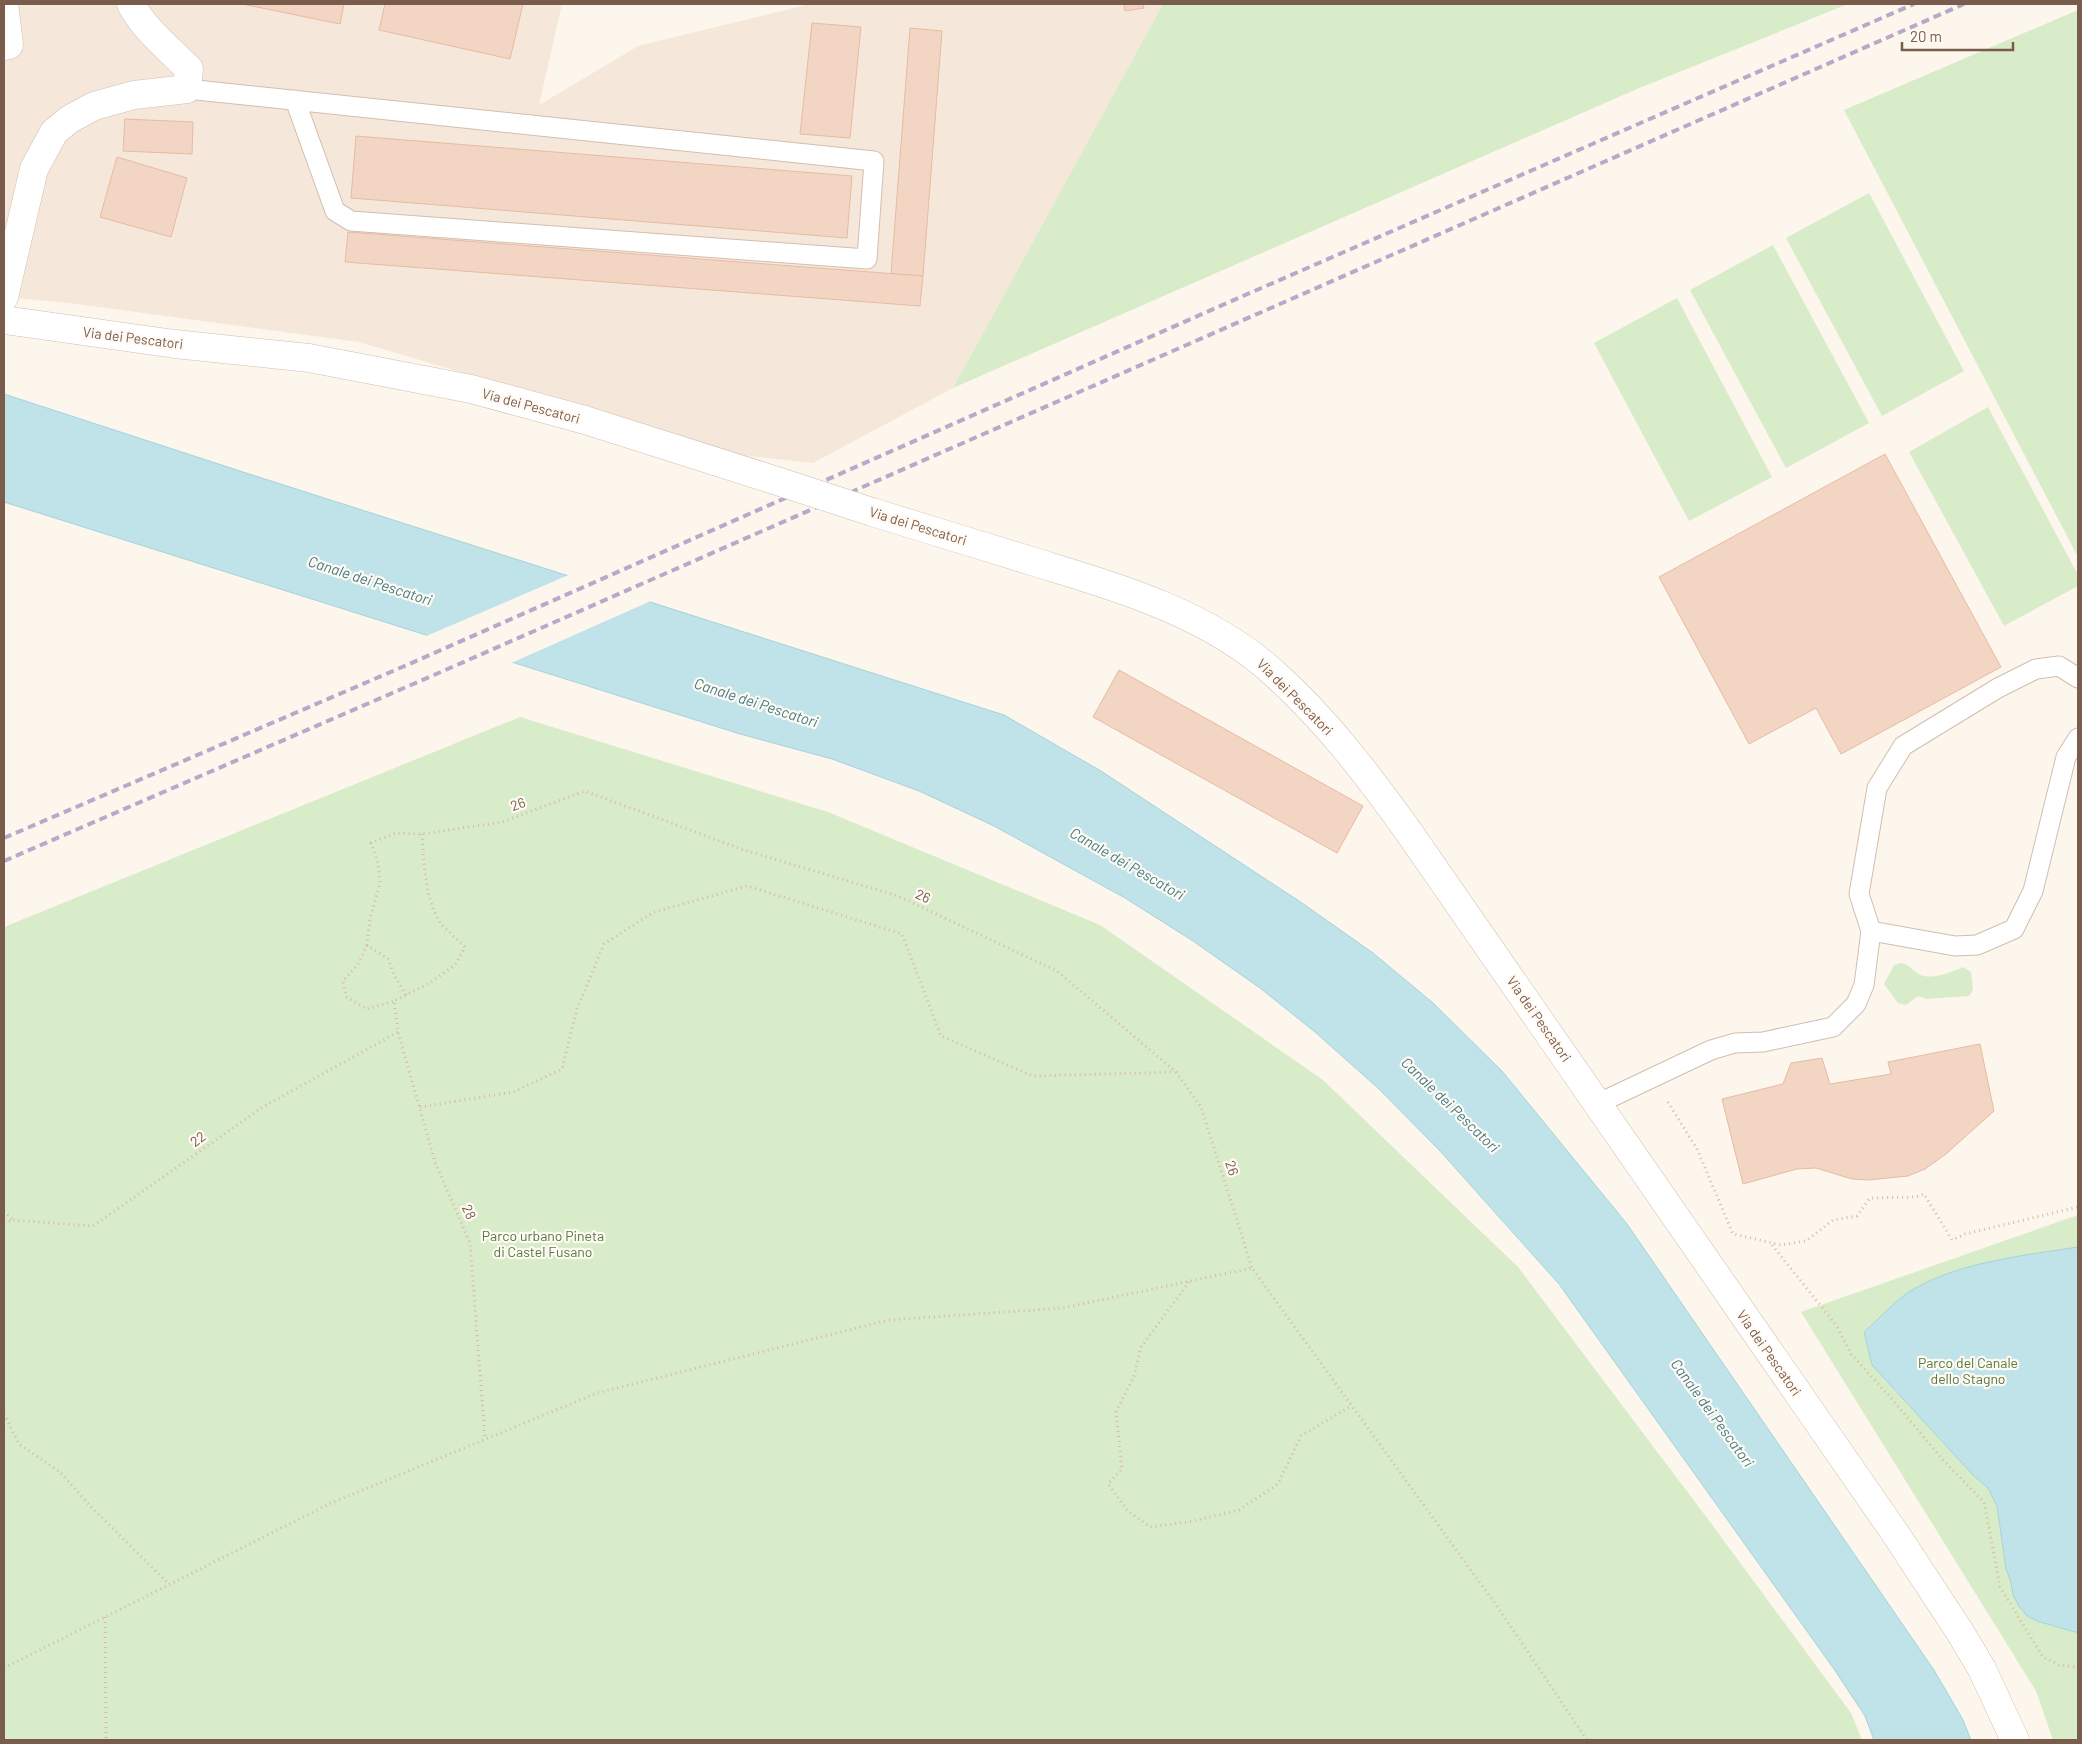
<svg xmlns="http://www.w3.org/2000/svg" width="2082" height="1744" font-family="Barlow,sans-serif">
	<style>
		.residential { fill: #f5e8da }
		.green { fill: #d8ecc9 }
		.water { fill: #bfe3e8; stroke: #a5d3da }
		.pier { fill: #fdf6ec }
		.building { fill: #f3d5c3; stroke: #e6bba3 }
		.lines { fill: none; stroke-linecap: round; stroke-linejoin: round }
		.service-casing { stroke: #d1beb0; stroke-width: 21 }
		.pedestrian-casing { stroke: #d1beb0; stroke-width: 29 }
		.minor-casing { stroke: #d1beb0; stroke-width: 29 }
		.tertiary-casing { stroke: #d1beb0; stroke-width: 29 }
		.path { stroke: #d9b8a5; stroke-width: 3; stroke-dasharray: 1 4; stroke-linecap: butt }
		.service { stroke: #fff; stroke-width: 19 }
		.pedestrian { stroke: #fff; stroke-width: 28 }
		.minor { stroke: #fff; stroke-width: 28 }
		.tertiary { stroke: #fff; stroke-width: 28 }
		.rail { stroke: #b9a8c9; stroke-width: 4; stroke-dasharray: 8 5; stroke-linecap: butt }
		.tertiary-bridge-casing { stroke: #d1beb0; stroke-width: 29; stroke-linecap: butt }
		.tertiary-bridge { stroke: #fff; stroke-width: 28 }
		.labels { text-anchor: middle; stroke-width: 4.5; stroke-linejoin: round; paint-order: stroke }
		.street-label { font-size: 14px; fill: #7a5c4d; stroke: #fffaf3 }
		.park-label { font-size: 14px; fill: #537a41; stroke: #fffaf3 }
		.water-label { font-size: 15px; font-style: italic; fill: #437c86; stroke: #fffaf3 }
	</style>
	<rect width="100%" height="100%" fill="#fdf6ec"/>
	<!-- residential -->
	<polygon class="residential" points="4,4 562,4 539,105 638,46 810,4 1163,4 953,388 813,463 740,455 359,342 69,303 4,297"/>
	<!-- green -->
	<g class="green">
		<polygon points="1163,4 1848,4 1637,89 953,388"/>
		<polygon points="2078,10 2078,557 1844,110"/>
		<polygon points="1869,193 1964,371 1882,416 1786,238"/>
		<polygon points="1773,245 1869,423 1786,468 1690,290"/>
		<polygon points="1677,298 1772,477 1689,521 1594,343"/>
		<polygon points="1988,407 2078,575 2078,586 2004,626 1909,452"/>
		<polygon points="520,717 828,812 1100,925 1323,1080 1518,1267 1710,1522 1851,1713 1862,1740 4,1740 4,927"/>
		<path d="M 1901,963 C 1910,965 1911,969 1917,973 C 1931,982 1950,972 1963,967 L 1971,972 L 1973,990 L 1969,996 L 1927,999 L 1918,996 L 1906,1005 L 1898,1003 L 1884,984 L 1894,965 Z"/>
		<polygon points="2078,1215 2078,1740 2053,1740 2036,1691 1801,1312"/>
	</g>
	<!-- water -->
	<g class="water">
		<polygon points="4,394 243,472 1004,715 1101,771 1302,903 1373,953 1433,1003 1502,1071 1627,1224 1934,1670 1963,1720 1971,1740 1874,1740 1865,1716 1834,1669 1559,1284 1440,1151 1379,1089 1315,1032 1260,988 1193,941 1125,898 994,826 919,791 832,759 740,734 4,502"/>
		<path d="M 2078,1247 L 2078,1632 L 2075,1632 L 2037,1621 L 2027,1616 L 2019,1606 L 2013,1595 L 2011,1582 L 2006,1569 L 1997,1506 L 1988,1488 L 1972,1474 L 1872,1365 L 1864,1332 C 1879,1319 1897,1298 1914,1289 C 1960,1262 2026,1255 2078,1247 Z"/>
	</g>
	<!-- pier -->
	<polygon class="pier" points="571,574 653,600 509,664 424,637"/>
	<!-- building -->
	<g class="building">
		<polygon points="242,4 344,4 340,24"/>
		<polygon points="385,4 523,4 510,59 379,30"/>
		<polygon points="1124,4 1143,4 1144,8 1125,11"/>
		<polygon points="812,23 861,27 850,138 800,134"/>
		<polygon points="910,28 942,31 923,276 891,274"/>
		<polygon points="125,119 193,122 192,154 123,151"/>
		<polygon points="356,136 852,176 847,238 351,198"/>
		<polygon points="117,157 187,178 171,237 100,217"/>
		<polygon points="348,232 923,276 920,306 345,262"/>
		<polygon points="1885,454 2001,667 1841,754 1816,708 1749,744 1659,577"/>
		<polygon points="1119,670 1363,806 1337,853 1093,717"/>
		<polygon points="1980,1044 1994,1111 1946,1154 1925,1169 1908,1176 1868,1180 1852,1179 1816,1168 1797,1169 1743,1184 1722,1099 1783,1084 1791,1063 1822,1058 1830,1084 1891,1074 1888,1062"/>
	</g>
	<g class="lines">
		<!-- service casing -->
		<g class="service-casing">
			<g id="service">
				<polyline points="187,89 874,161 867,259 351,221 335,211 295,100"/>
				<polyline points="1871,931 1955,946 1977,945 2014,929 2033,891 2066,757 2078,738"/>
				<polyline points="1597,1104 1711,1050 1735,1043 1763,1042 1833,1027 1856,1004 1864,985 1871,931 1859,894 1877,788 1903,746 1998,688 2036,669 2059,666 2078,678"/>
			</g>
		</g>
		<!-- pedestrian casing -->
		<g class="pedestrian-casing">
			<polyline id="pedestrian" points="4,46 9,45 4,4"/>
		</g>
		<!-- minor casing -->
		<g class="minor-casing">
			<path id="minor" d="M 4,297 L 34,169 L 54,132 L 70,119 L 94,106 L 134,95 L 187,89 L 189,69 C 169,49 144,29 131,4"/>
		</g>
		<!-- tertiary casing -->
		<g class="tertiary-casing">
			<g id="tertiary">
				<polyline points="4,320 175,344 309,358 471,389 585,420 774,480"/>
				<path d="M 872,512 C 927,529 983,546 1038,563 C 1122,589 1210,614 1276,675 C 1326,720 1367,774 1406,828 L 1895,1533 L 1960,1632 L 1982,1669 L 2015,1740"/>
			</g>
		</g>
		<!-- path -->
		<g class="path">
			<path d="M 422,834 C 424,860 425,904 442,925 C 449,932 457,939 465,947 L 455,965 L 428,984 L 394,1001 L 398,1032 L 435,1162 L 470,1243 L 485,1439"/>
			<polyline points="367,945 358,964 343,981 346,997 367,1009 394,1001"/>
			<polyline points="406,995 395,977 388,959 367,945 370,919 380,883 378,864 371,843 396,833 422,834 502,822 585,791 741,849 898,896 1057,971 1176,1072 1201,1107 1252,1268"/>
			<polyline points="1668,1102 1697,1149 1733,1234 1781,1245 1806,1241 1833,1220 1857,1216 1870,1198 1915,1197 1924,1194 1952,1240 1965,1234 2078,1207"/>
			<polyline points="420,1107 513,1092 562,1069 577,1009 604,944 654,912 747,886 902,934 941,1036 1033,1076 1175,1072"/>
			<polyline points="4,1211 13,1220"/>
			<polyline points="4,1223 13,1220 93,1226 263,1107 398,1032"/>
			<polyline points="1772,1245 1836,1325 1851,1354 1892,1399 1942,1459 1984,1502 2000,1587 2043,1657 2059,1665 2078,1667"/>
			<polyline points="1189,1282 1141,1347 1134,1376 1116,1412 1122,1469 1108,1484 1127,1510 1150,1527 1188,1522 1239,1510 1278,1484 1301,1436 1351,1406"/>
			<polyline points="4,1414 19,1444 60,1472 93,1509 169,1584"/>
			<polyline points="105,1617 106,1740"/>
			<polyline points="4,1668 329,1504 597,1393 889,1320 1063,1308 1252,1268 1499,1609 1587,1740"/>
		</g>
		<!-- service -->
		<use href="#service" class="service"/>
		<!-- pedestrian -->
		<use href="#pedestrian" class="pedestrian"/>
		<!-- minor -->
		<use href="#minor" class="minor"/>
		<!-- tertiary -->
		<use href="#tertiary" class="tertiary"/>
		<!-- rail -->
		<g class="rail">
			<polyline points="4,838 407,665 1243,296 1914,4"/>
			<polyline points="4,861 434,675 1964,4"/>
		</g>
		<!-- tertiary-bridge casing -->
		<g class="tertiary-bridge-casing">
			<polyline id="tertiary-bridge" points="774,480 872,512"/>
		</g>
		<!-- tertiary-bridge -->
		<use href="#tertiary-bridge" class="tertiary-bridge"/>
	</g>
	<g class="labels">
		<!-- street labels -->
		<g class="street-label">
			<text transform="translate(133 338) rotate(7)" y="5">Via dei Pescatori</text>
			<text transform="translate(531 406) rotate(15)" y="5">Via dei Pescatori</text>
			<text transform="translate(918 526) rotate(17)" y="5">Via dei Pescatori</text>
			<text transform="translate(1295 697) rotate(45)" y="5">Via dei Pescatori</text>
			<text transform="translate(518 804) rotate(-20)" y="5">26</text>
			<text transform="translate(923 896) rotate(25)" y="5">26</text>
			<text transform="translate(1539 1019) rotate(55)" y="5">Via dei Pescatori</text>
			<text transform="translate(198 1139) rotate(-35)" y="5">22</text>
			<text transform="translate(1232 1168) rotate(72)" y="5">26</text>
			<text transform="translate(469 1212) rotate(66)" y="5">28</text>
			<text transform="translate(1769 1353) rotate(55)" y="5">Via dei Pescatori</text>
		</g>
		<!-- park labels -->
		<g class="park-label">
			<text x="543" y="1241">Parco urbano Pineta<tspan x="543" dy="16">di Castel Fusano</tspan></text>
			<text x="1968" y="1368">Parco del Canale<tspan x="1968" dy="16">dello Stagno</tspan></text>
		</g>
		<!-- water labels -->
		<g class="water-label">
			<text transform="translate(370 581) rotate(18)" y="5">Canale dei Pescatori</text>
			<text transform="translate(756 703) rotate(18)" y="5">Canale dei Pescatori</text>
			<text transform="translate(1127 864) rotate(30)" y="5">Canale dei Pescatori</text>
			<text transform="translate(1450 1105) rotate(44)" y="5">Canale dei Pescatori</text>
			<text transform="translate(1712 1413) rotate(54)" y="5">Canale dei Pescatori</text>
		</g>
	</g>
	<!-- border -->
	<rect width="2082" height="1744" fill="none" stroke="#7a5c4d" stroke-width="10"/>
	<!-- scale -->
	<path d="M1902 42v8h111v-8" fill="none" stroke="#7a5c4d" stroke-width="2.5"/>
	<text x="1910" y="42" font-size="15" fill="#7a5c4d" stroke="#fffaf3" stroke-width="4" paint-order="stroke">20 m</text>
</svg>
